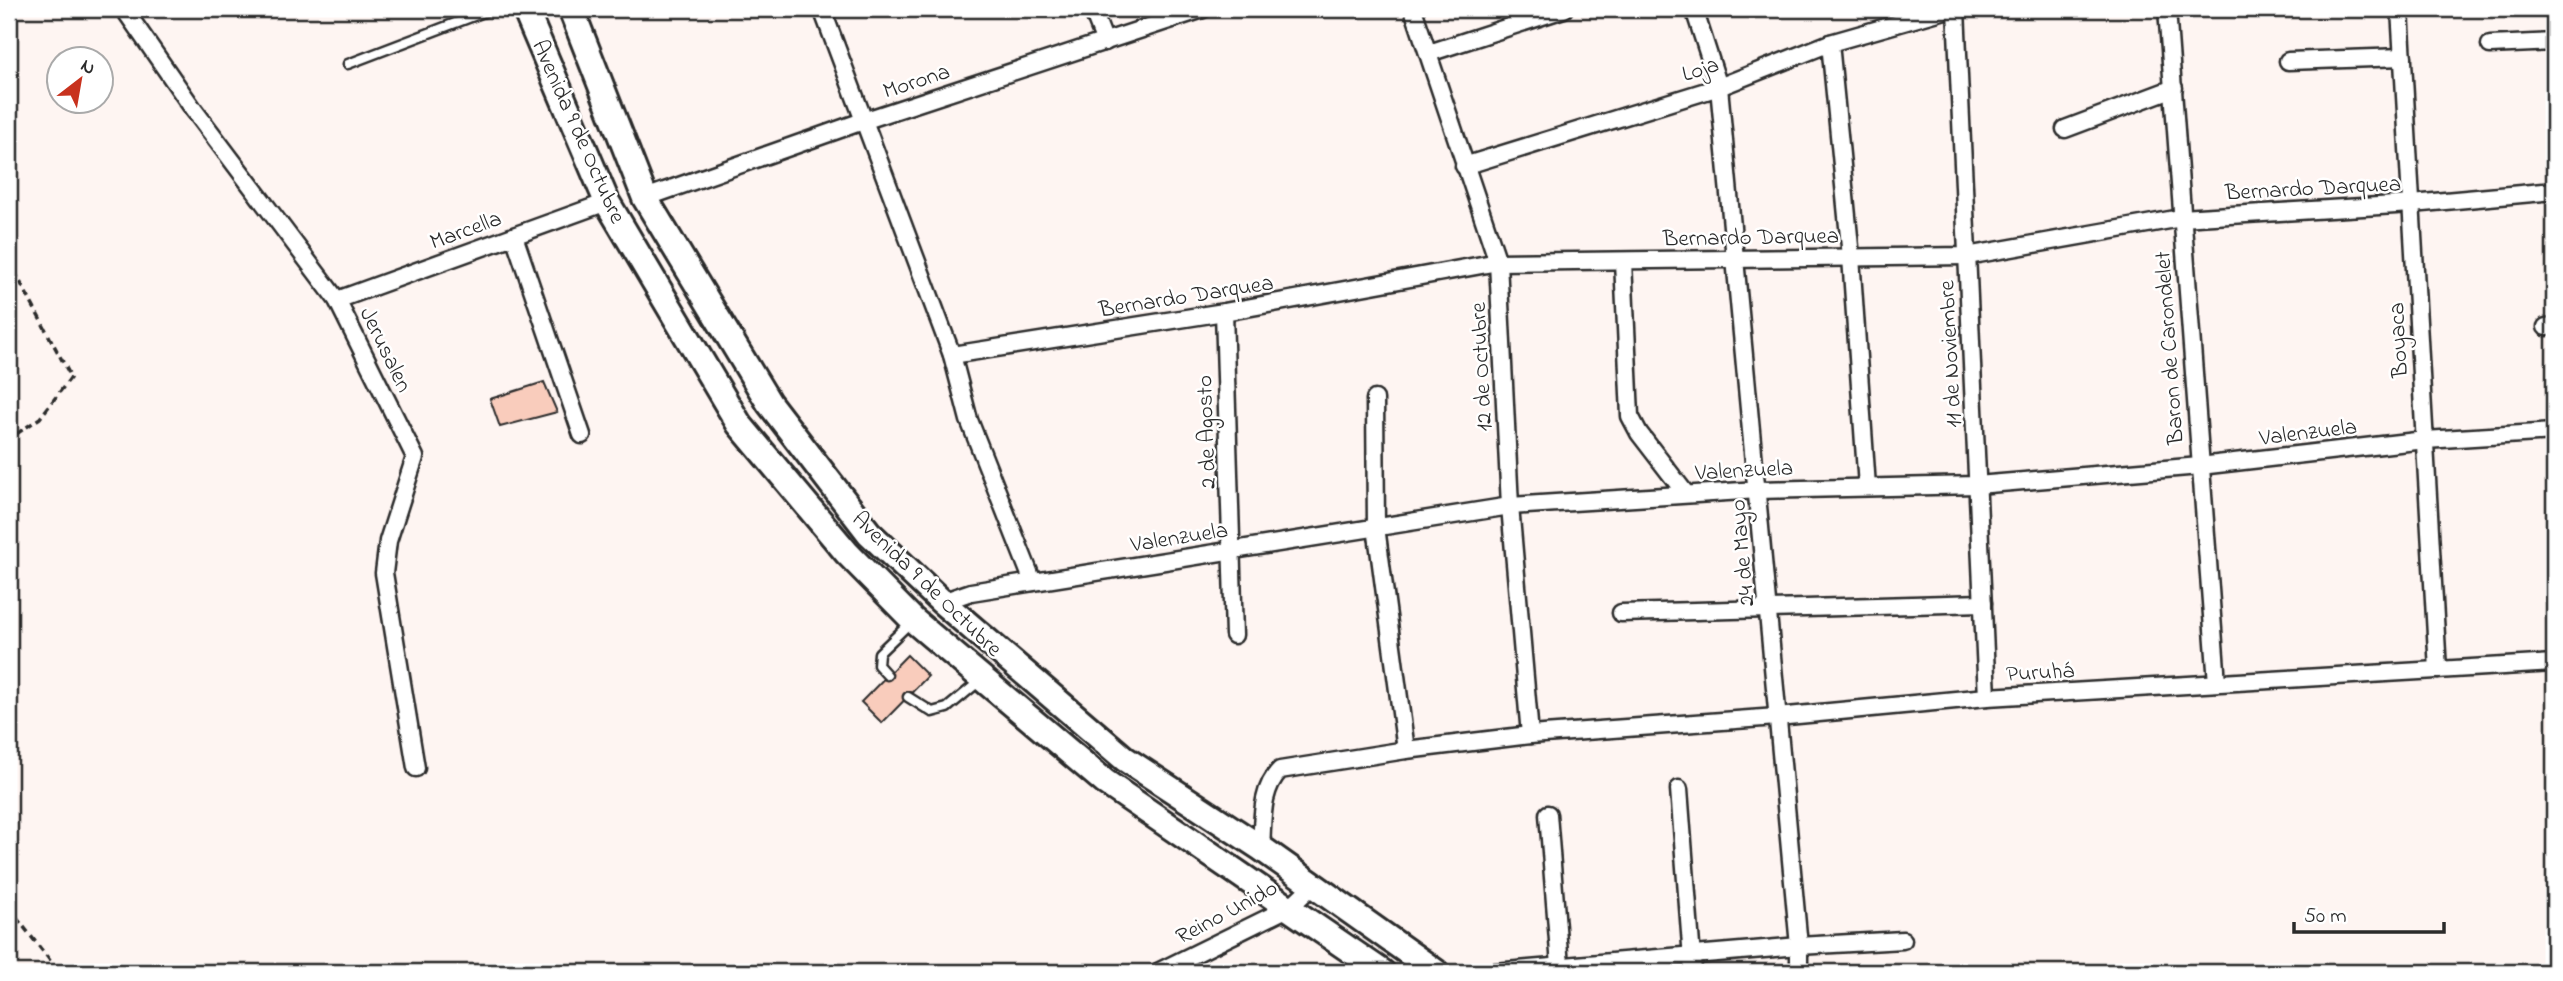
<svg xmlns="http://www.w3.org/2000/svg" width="2563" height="981" font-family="'Indie Flower',sans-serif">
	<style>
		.building { fill: #f9ccbc; stroke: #2b2b2b; stroke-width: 2 }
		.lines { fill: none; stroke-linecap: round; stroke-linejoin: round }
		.lane-casing { stroke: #2b2b2b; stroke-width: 13 }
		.street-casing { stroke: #2b2b2b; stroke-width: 21 }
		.primary-casing { stroke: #2b2b2b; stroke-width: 30 }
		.path { stroke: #2b2b2b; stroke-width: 3.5; stroke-dasharray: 7 5; stroke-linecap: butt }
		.lane { stroke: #fff; stroke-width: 8 }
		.street { stroke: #fff; stroke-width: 16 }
		.primary { stroke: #fff; stroke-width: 24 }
		.labels { text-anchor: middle; stroke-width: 5; stroke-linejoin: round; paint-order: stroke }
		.street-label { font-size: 23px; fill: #2b2b2b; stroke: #fff }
	</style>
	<rect width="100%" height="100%" fill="#fef5f2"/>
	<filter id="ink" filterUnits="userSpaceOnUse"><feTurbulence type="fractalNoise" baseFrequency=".0143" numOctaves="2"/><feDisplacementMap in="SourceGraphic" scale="14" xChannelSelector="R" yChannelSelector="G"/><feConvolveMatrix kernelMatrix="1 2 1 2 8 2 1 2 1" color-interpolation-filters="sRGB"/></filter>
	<g filter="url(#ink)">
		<!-- building -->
		<g class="building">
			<polygon points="544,382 557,412 500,427 490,399"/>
			<polygon points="907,655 928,676 882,723 861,702"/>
		</g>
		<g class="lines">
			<!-- lane casing -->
			<g class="lane-casing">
				<g id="lane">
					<polyline points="348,64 492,9"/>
					<polyline points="887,675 878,665 879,653 911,622"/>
					<polyline points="908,697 932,712 947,708 981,680"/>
				</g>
			</g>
			<!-- street casing -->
			<g class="street-casing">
				<g id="street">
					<polyline points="124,9 194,110 337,300 415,457 388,541 384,573 416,768"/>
					<polyline points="822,9 952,355 969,420 1033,582"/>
					<polyline points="1092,9 1105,42"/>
					<polyline points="1413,9 1498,262 1510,506 1530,735"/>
					<polyline points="1694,9 1719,87 1799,946 1799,972"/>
					<polyline points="1956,9 1987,697"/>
					<polyline points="2167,9 2217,683"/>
					<polyline points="2400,9 2438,670"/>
					<polyline points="1830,43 1851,257 1867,487"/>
					<polyline points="2490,45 2554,42"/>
					<polyline points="1429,53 1564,9"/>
					<polyline points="2288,61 2403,57"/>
					<polyline points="2065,129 2174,88"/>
					<polyline points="1464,166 1719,87 1830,43 1949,9"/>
					<polyline points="645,198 863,121 1203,9"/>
					<polyline points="514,236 582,435"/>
					<polyline points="1623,261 1630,416 1639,433 1686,494"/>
					<polyline points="337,300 607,202"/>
					<polyline points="1224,312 1234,635"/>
					<polyline points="2546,327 2554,326"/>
					<polyline points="952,355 1224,312 1498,262 1967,256 2181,218 2412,204 2554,191"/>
					<polyline points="1375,399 1376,527 1406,750"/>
					<polyline points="942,602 971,592 1510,506 1758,490 1977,485 2200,466 2425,440 2554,432"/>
					<polyline points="1621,613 1983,603"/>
					<polyline points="1679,789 1693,972"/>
					<polyline points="1548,814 1560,966"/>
					<path d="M 1261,848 C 1263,821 1260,790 1280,770 L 1406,750 L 1530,735 L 1777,717 L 1987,697 L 2554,663"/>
					<polyline points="1158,972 1290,907 1312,886"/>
					<polyline points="1494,972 1799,946 1903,940"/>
				</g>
			</g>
			<!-- primary casing -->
			<g class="primary-casing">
				<g id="primary">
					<polyline points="525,9 607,202 739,424 847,553 913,620 1105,782 1382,972"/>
					<polyline points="571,9 645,198 769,403 869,533 942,602 1125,759 1261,848 1436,972"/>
				</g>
			</g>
			<!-- path -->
			<g class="path">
				<polyline points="9,261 71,377 40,418 9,439"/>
				<polyline points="9,908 59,972"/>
			</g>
			<!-- lane -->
			<use href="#lane" class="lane"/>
			<!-- street -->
			<use href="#street" class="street"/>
			<!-- primary -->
			<use href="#primary" class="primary"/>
		</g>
	</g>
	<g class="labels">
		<!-- street labels -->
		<g class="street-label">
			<text transform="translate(1700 68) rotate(-18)" y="8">Loja</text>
			<text transform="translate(916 80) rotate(-18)" y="8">Morona</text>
			<text transform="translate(580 131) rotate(66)" y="8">Avenida 9 de Octubre</text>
			<text transform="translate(2313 187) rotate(-3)" y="8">Bernardo Darquea</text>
			<text transform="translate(465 229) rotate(-20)" y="8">Marcella</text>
			<text transform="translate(1751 236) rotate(-1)" y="8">Bernardo Darquea</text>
			<text transform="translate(1186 295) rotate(-9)" y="8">Bernardo Darquea</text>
			<text transform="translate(2397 340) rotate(-93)" y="8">Boyaca</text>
			<text transform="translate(2168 348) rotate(-94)" y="8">Baron de Carondelet</text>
			<text transform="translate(387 349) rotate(64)" y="8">Jerusalen</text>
			<text transform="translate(1949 354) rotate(-93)" y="8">11 de Noviembre</text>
			<text transform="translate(1480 367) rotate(-93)" y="8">12 de Octubre</text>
			<text transform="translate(2308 431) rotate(-7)" y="8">Valenzuela</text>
			<text transform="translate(1205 432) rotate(-92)" y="8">2 de Agosto</text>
			<text transform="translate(1744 469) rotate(-3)" y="8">Valenzuela</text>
			<text transform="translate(1179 536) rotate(-9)" y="8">Valenzuela</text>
			<text transform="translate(1741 553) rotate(-95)" y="8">24 de Mayo</text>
			<text transform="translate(928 583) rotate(44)" y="8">Avenida 9 de Octubre</text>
			<text transform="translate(2040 671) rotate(-3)" y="8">Puruhá</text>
			<text transform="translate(1226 911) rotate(-28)" y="8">Reino Unido</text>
		</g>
	</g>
	<!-- margin -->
	<rect width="2563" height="981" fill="none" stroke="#fff" stroke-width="35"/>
	<rect x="18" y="18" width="2528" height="946" fill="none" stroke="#2b2b2b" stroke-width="2.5" filter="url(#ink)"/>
	<!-- north arrow -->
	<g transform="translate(80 80) rotate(31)"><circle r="33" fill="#ffffff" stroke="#aaaaaa" stroke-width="2"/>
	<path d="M0-5L12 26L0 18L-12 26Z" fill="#c8321e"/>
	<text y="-10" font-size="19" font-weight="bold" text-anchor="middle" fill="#2b2b2b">N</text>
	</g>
	<!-- scale -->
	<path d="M2294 922v10h150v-10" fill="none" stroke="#2b2b2b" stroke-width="3.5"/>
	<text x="2304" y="922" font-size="21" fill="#2b2b2b" stroke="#ffffff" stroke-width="5" paint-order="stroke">50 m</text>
</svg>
